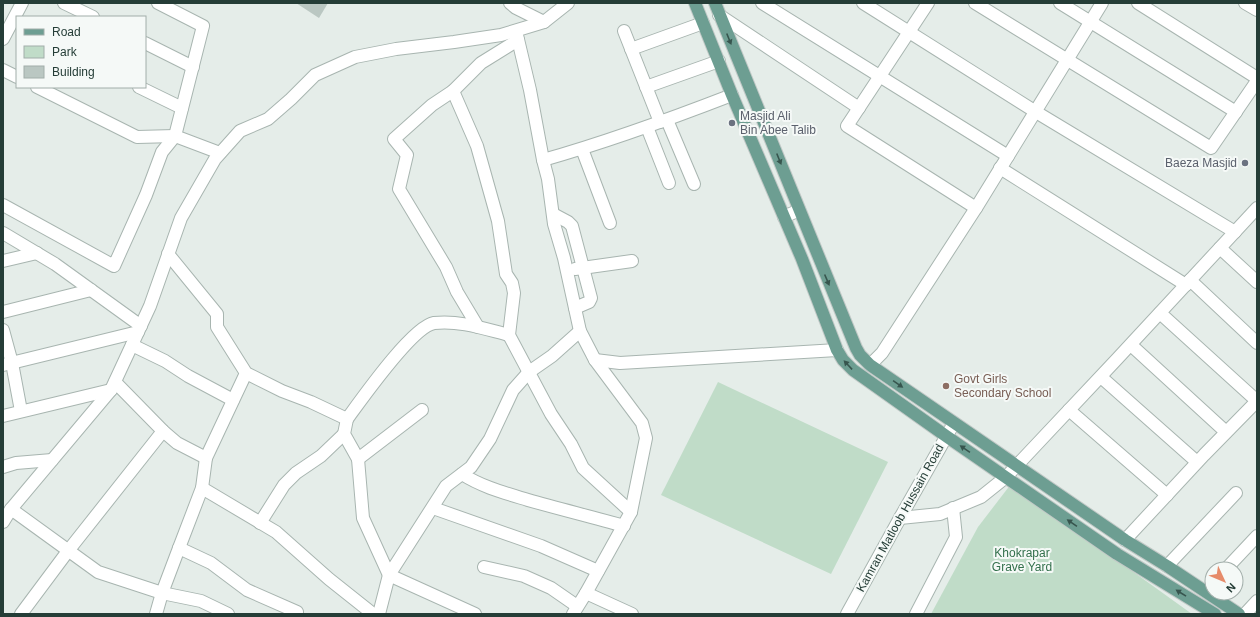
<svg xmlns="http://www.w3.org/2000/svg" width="1260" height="617" font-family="Helvetica,sans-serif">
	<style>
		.green { fill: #c0dcc8 }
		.building { fill: #bac7c2 }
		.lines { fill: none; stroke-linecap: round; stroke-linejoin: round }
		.minor-casing { stroke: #a8b5b0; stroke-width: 14 }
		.major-casing { stroke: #c2c9c7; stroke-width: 14 }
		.minor { stroke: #fff; stroke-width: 12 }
		.major { stroke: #6d9e92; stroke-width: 12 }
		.oneway { fill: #37554e }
		.worship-dot { fill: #6b7280; stroke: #f5f9f7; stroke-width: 1.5 }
		.education-dot { fill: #8d6e63; stroke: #f5f9f7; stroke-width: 1.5 }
		.labels { text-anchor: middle; stroke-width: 4; stroke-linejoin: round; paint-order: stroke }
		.worship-label { font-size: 12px; fill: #5b616d; stroke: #f5f9f7; text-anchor: start }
		.education-label { font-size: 12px; fill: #785e54; stroke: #f5f9f7; text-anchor: start }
		.street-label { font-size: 12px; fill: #253d37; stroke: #f5f9f7 }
		.park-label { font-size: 12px; fill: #33704c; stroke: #f5f9f7 }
	</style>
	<rect width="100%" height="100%" fill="#e5ede9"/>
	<!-- green -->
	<g class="green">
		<polygon points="718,382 888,462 831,574 661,495"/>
		<polygon points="1011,484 1192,614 931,614 978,527"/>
	</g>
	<!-- building -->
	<polygon class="building" points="296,3 328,3 319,18"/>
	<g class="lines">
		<!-- minor casing -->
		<g class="minor-casing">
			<g id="minor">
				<polyline points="64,3 93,17"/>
				<polyline points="510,3 516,8 544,22"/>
				<polyline points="762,3 1008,156"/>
				<polyline points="863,3 1036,112 1235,232"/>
				<polyline points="928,3 847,126 976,208"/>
				<polyline points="975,3 1211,148 1257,81"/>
				<polyline points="1060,3 1236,112"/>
				<polyline points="1138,3 1257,78"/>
				<polyline points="1245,3 1257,10"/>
				<polyline points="719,15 859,108"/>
				<polyline points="516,31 530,90 543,160 548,179 554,224 564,258 580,331 595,360 642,423 646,438 631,512 586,593 573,614"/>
				<polyline points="624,31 660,122"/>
				<polyline points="3,39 22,3"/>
				<polyline points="145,43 193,67"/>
				<polyline points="631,49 703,23"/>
				<polyline points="3,70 17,77"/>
				<polyline points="37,87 137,137 175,136 220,153"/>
				<polyline points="139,87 182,108"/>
				<polyline points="646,87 719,61"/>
				<polyline points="453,91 477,146 498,221 506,274 512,283 514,293 509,335 551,414 571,444 583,468 631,512"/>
				<polyline points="667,120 694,184"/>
				<polyline points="647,127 669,183"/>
				<polyline points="582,149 610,223"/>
				<path d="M 543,160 C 607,142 670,119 732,95"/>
				<polyline points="1000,168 1186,285"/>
				<polyline points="3,205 114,266 146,195 162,152 175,136 203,26 158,3"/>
				<polyline points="553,214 568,222 572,226 591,298 589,302 575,308"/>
				<polyline points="784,217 799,210"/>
				<polyline points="3,233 55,264 141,326"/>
				<polyline points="1220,248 1257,282"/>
				<polyline points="168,254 217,314 217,327 246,373 282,391 311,402 347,419 344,434 358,459 363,518 389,575 475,614"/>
				<polyline points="3,261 37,253"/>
				<polyline points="575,269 632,261"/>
				<polyline points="1190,280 1257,343"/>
				<polyline points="3,312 91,290"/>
				<polyline points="1160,313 1257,401"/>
				<polyline points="478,327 457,292 446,267 399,189 407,155 394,139 432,105 453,91 481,63 518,40"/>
				<polyline points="3,330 12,363 21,411"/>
				<polyline points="132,345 165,361 188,376 233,400"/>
				<polyline points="1131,345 1226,432"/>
				<polyline points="595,360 620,363 837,350"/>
				<polyline points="3,365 138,332"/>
				<polyline points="870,365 882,353 976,208 1102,3"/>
				<polyline points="1101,377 1197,462"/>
				<polyline points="115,382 163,431 177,443 206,458"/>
				<polyline points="1069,410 1167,495"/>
				<polyline points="3,416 111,390"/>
				<path d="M 347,419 C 361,400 412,327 434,323 C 460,320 485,329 509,335"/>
				<polyline points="358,459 422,410"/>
				<polyline points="3,467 16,463 52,460"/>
				<path d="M 462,474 C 482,487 505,493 528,500 C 560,509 592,517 624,526"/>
				<polyline points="202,488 276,532 329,579 373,614"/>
				<polyline points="433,508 541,546 598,571"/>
				<polyline points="11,509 98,572 162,593 201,601 228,614"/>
				<polyline points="900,518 940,514 981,497 1006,477 1117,359 1257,208"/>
				<polyline points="3,522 11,509 111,390 150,306 181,218 215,159 240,131 268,119 291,99 315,75 355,57 396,49 454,42 501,35 544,22 568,3"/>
				<polyline points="260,523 284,485 296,473 321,456 344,434"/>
				<polyline points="1125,540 1204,455 1257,401"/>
				<polyline points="179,548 211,563 247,590 297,612"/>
				<polyline points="1167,566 1236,493"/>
				<polyline points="484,567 524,576 551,588 577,606"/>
				<polyline points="1226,569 1257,536"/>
				<polyline points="586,593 632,614"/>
				<polyline points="21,614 68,551 163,431"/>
				<polyline points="156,614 162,593 179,548 202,488 206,458 246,373"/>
				<polyline points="379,614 389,575 446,486 471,467 490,439 513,390 529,372 552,356 580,331"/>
				<polyline points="847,614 900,518 954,423"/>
				<polyline points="916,614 956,537 953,508"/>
				<polyline points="1245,614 1257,601"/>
			</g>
		</g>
		<!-- major casing -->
		<g class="major-casing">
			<g id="major">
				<polyline points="695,3 732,95 802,259 837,350 843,360 853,370 946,436 1117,554 1215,614"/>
				<polyline points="715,3 856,348 860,355 870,365 1125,540 1167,566 1239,614"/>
			</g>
		</g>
		<!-- minor -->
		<use href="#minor" class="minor"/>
		<!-- major -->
		<use href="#major" class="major"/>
	</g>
	<!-- one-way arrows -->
	<defs><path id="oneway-solid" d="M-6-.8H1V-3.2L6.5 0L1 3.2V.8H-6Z"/></defs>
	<g class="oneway">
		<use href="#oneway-solid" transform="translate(729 39) rotate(68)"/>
		<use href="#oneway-solid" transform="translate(779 159) rotate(68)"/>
		<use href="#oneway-solid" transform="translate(827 280) rotate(67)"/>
		<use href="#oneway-solid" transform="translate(848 365) rotate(-133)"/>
		<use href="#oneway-solid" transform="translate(898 384) rotate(35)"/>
		<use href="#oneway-solid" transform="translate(965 449) rotate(-146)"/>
		<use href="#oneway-solid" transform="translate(1072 523) rotate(-146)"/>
		<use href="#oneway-solid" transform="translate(1181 593) rotate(-148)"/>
	</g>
	<!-- markers -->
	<g class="worship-dot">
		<circle cx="732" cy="123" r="4"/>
		<circle cx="1245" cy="163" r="4"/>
	</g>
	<circle class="education-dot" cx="946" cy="386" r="4"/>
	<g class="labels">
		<!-- worship labels -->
		<g class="worship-label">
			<text x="740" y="120">Masjid Ali<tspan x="740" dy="14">Bin Abee Talib</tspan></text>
			<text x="1237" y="167" text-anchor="end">Baeza Masjid</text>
		</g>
		<!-- education labels -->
		<g class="education-label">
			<text x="954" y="383">Govt Girls<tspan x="954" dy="14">Secondary School</tspan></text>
		</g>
		<!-- street labels -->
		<g class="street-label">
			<text transform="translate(900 518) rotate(-61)" y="4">Kamran Matloob Hussain Road</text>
		</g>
		<!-- park labels -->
		<g class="park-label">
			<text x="1022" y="557">Khokrapar<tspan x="1022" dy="14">Grave Yard</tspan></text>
		</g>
	</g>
	<!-- border -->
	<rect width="1260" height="617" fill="none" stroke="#253d37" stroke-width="8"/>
	<!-- legend -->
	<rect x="16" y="16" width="130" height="72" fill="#f5f9f7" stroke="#a2aeaa"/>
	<rect x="24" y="29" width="20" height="6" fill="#6d9e92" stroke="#a2aeaa"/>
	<text x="52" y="36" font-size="12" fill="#253d37">Road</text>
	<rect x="24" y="46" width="20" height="12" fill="#c0dcc8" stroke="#a2aeaa"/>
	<text x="52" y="56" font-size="12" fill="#253d37">Park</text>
	<rect x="24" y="66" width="20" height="12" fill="#bac7c2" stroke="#a2aeaa"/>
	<text x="52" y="76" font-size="12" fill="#253d37">Building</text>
	<!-- north arrow -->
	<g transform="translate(1224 581) rotate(134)"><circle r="19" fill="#f5f9f7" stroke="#a2aeaa"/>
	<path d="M0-3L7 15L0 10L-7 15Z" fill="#e68b6a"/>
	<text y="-6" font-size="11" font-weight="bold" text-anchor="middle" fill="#253d37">N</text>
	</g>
</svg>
